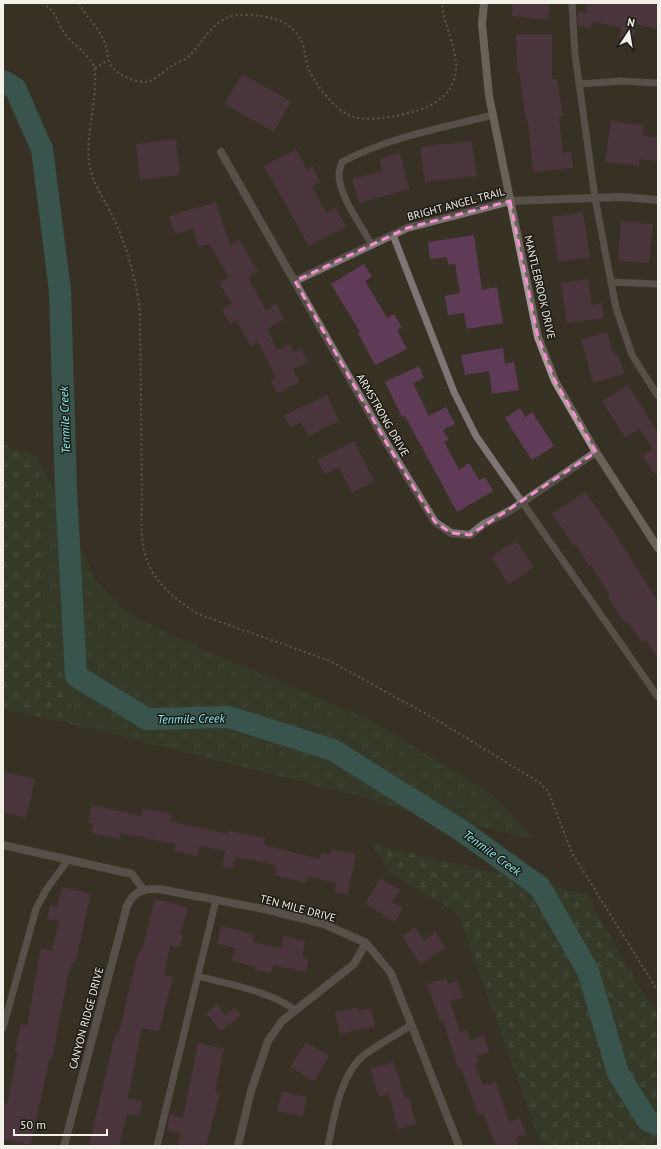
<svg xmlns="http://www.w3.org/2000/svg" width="661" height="1149" font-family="'PT Sans',sans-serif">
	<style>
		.grass { fill: url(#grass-tufts) }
		.forest { fill: url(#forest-firs) }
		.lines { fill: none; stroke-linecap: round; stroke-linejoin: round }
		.river { stroke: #3d7d7e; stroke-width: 22 }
		.building { fill: #5f3b57 }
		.path { stroke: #8c887d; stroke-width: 2; stroke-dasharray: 2 3; stroke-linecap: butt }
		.lane { stroke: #7e7574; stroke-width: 7 }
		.street { stroke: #7e7574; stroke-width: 8 }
		.secondary { stroke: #a89b99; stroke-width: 8 }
		.marked { fill: none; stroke: #f590d1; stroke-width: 3; stroke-dasharray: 8 5; stroke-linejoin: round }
		.labels { text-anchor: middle; stroke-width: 3; stroke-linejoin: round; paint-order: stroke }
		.street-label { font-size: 11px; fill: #f3f0e8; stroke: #1c1a14 }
		.water-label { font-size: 12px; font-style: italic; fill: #8cf3f4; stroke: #1c1a14 }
	</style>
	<defs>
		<pattern id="grass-tufts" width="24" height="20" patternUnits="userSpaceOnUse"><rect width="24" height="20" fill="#33442e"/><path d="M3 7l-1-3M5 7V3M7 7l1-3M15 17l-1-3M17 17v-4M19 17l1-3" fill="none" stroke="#515f4c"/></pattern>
		<pattern id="forest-firs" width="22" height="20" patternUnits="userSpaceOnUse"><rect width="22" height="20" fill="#33442e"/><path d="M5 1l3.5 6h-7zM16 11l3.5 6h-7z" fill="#515f4c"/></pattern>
	</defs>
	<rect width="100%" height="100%" fill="#373224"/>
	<!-- grass -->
	<polygon class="grass" points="38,457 96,581 126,612 202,649 367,718 493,795 534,839 391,806 367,798 72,724 70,700 42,598"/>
	<!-- forest -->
	<g class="forest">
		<polygon points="3,444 38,457 42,598 70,700 72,724 3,709"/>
		<polygon points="371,844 586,894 641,990 658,1013 658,1146 542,1146 457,912 392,875"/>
	</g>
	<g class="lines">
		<!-- river -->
		<polyline class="river" points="3,81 15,88 42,149 60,291 66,489 76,676 147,719 229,717 333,750 462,831 540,887 588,971 618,1073 648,1121 658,1124"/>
	</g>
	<!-- building -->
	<g class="building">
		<polygon points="513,3 550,4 548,20 512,16"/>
		<polygon points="587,3 658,3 658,29 636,24 633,41 619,38 621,27 592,22 591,28 578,26 578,11 586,13"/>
		<polygon points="516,34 552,34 552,79 557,79 563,116 559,117 563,153 571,152 573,168 533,172 528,121 526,121 519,71 517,71"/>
		<polygon points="242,74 291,101 274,132 225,104"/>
		<polygon points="611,121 644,125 643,136 658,137 658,161 640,159 639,166 605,162"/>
		<polygon points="176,139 180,175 140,180 136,144"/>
		<polygon points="472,141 477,176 425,182 420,147"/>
		<polygon points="296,149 307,169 313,166 320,182 312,186 326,213 336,208 346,227 309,246 264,166"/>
		<polygon points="400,153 409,189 359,203 352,179 382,171 379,159"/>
		<polygon points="216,202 230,246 239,240 258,271 248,277 266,310 276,304 284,319 267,329 277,350 290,344 294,352 301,348 308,362 293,369 300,382 277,393 271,380 276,378 258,342 251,346 236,320 230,324 222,310 232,304 219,283 229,277 209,244 198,247 193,229 175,234 169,216"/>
		<polygon points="583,212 590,257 558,262 552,217"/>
		<polygon points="621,221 653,224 649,263 618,261"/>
		<polygon points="474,235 482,290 497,287 503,323 467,329 464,313 448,315 445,296 460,293 455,264 448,265 447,257 430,259 428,242"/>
		<polygon points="364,264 372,277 365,281 387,318 394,314 402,328 397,330 407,349 375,365 358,333 360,332 331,284"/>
		<polygon points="588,279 592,305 602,303 604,318 567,323 561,283"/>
		<polygon points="607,332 614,355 618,354 624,374 593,383 581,339"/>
		<polygon points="503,348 505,364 514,362 519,390 492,394 489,371 465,375 461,355"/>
		<polygon points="419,366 424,378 413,383 429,416 446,407 455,424 443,430 449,440 444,442 459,470 469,463 479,480 485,477 493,491 457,512 405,416 402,417 385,382"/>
		<polygon points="628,385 658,433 658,477 642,456 653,448 639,429 625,437 602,401"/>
		<polygon points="327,395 339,421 308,436 301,422 290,428 284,415"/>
		<polygon points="520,408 525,417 532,412 554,446 532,460 505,418"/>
		<polygon points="354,441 374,481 352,493 339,467 325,474 317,460"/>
		<polygon points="585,492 614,532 658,602 658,659 646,640 642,643 628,622 625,623 607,596 609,594 591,565 589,566 576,544 574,546 552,514"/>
		<polygon points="516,541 534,567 508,584 491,557"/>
		<polygon points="5,772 35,779 26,818 3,813 3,784"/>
		<polygon points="92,805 141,816 143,808 171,814 170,821 228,834 229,831 265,838 264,845 319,859 321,853 330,855 331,849 356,854 348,895 334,892 336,883 308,877 306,883 274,875 277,866 267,863 235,857 233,868 222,866 225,851 199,846 197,856 174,851 176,844 120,833 119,839 91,833 93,824 88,823"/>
		<polygon points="380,878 400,890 392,902 403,908 395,922 365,904"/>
		<polygon points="62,887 91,894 75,963 72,962 70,969 69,969 52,1059 50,1058 30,1145 3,1139 3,1103 7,1104 18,1051 15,1051 21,1024 27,1025 41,948 52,951 59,921 47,919 50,905 57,907"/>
		<polygon points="155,899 188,907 180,934 183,935 179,948 170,945 164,975 173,977 159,1032 142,1028 128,1098 142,1101 139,1116 127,1114 119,1146 89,1146 115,1035 118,1036 139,949 142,950"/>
		<polygon points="221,926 254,934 253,942 281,948 283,936 305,941 302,958 309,959 306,972 273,965 271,973 255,970 256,967 232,961 235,948 217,944"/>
		<polygon points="415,927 424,940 435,932 446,948 420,964 402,936"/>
		<polygon points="446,978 448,984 457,981 463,997 450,1001 460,1032 467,1030 470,1040 484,1035 489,1052 477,1056 479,1062 475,1064 483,1086 496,1082 509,1122 520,1118 526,1134 515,1138 518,1146 496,1146 483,1113 478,1115 461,1068 458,1069 443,1020 440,1021 427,984"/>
		<polygon points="217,1004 225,1015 235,1008 241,1015 221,1031 206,1013"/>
		<polygon points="358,1007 359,1011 371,1008 375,1026 340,1034 335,1012"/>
		<polygon points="306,1042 329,1056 314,1081 290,1067"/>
		<polygon points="198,1043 224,1049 215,1092 220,1093 206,1146 178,1146 181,1133 167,1130 170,1115 183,1118"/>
		<polygon points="394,1062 405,1098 409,1097 416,1124 398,1129 389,1094 379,1097 370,1069"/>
		<polygon points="282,1091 307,1097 303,1116 277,1111"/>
	</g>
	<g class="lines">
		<!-- path -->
		<g class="path">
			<path d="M 42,3 C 59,13 55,20 65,34 C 73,45 87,52 93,65 C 101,81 85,137 89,161 C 91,182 105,200 114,219 C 128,250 136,279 140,312 L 142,497 C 139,557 145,580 198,614 L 330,661 L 437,720 L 540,783 L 548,791 L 572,853 L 658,991"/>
			<path d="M 79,3 C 86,17 98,27 104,41 C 108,50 106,59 112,67 C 118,75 139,85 150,81 C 159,77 167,68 175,64 C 179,61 185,60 188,57 C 202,44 212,21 232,16 C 240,14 251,15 259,16 C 276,17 291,24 300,38 C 305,47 305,60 309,70 C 315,84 336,111 351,116 C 366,122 394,117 408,113 C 442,105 463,87 454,50 C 450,33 443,20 442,3"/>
			<polyline points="95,68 108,60"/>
		</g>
		<!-- lane -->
		<g class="lane">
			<polyline points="572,3 575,54 595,198 616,308 632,355 658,396"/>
			<polyline points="579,84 621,81 658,83"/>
			<polyline points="393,235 454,392 476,436 658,697"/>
			<path d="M 372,245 C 362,227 338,194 339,174 C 339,170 341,166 342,162 C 389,137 442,128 493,115"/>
			<polyline points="611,282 658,284"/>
			<path d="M 198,976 C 230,985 268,990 295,1010"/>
			<polyline points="3,1028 36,909 46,890 68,860"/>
			<polyline points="157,1146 216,900"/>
			<path d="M 328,1146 C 334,1117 340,1075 364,1055 C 379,1044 396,1035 411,1025"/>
		</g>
		<!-- street -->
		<g class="street">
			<polyline points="221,152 387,444 435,522 451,533 470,535 484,524 511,510 596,452"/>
			<polyline points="295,281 407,228 510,201 621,197 658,200"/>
			<polyline points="3,845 132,874 143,889"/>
			<path d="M 64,1146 L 127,906 C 135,890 142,889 159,889 L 264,909 L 324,924 L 366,943 L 391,973 L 459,1146"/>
			<polyline points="238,1146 251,1091 268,1041 282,1021 354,964 366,943"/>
		</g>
		<!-- secondary -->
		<polyline class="secondary" points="484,3 482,24 489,96 538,337 555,381 596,452 658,548"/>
	</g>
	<!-- marked area -->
	<path d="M0 0H661V1149H0ZM 510,201 L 538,337 L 555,381 L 596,452 L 470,535 L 451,533 L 435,522 L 387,444 L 295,281 L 407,228 Z" fill="#373224" fill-opacity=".55" fill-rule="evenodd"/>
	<path class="marked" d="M 510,201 L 538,337 L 555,381 L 596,452 L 470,535 L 451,533 L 435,522 L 387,444 L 295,281 L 407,228 Z"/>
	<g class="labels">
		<!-- street labels -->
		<g class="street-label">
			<text transform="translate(456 204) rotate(-15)" y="4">BRIGHT ANGEL TRAIL</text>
			<text transform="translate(540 287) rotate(77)" y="4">MANTLEBROOK DRIVE</text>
			<text transform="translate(383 415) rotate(60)" y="4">ARMSTRONG DRIVE</text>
			<text transform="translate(298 908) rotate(15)" y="4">TEN MILE DRIVE</text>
			<text transform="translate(86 1018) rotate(-75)" y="4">CANYON RIDGE DRIVE</text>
		</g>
		<!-- water labels -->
		<g class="water-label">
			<text transform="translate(65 420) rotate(-92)" y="4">Tenmile Creek</text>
			<text transform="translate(191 719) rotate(-1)" y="4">Tenmile Creek</text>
			<text transform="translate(492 853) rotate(36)" y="4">Tenmile Creek</text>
		</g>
	</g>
	<!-- border -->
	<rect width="661" height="1149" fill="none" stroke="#f3f0e8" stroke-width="8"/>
	<!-- north arrow -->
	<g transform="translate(629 32) rotate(12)" stroke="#1c1a14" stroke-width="3" paint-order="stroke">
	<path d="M0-3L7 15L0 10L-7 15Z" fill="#f3f0e8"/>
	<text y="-6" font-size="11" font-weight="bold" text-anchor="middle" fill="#f3f0e8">N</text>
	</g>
	<!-- scale -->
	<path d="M14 1129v6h93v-6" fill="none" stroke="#f3f0e8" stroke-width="2"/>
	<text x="20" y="1129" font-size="12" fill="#f3f0e8" stroke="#1c1a14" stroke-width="3" paint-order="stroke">50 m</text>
</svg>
